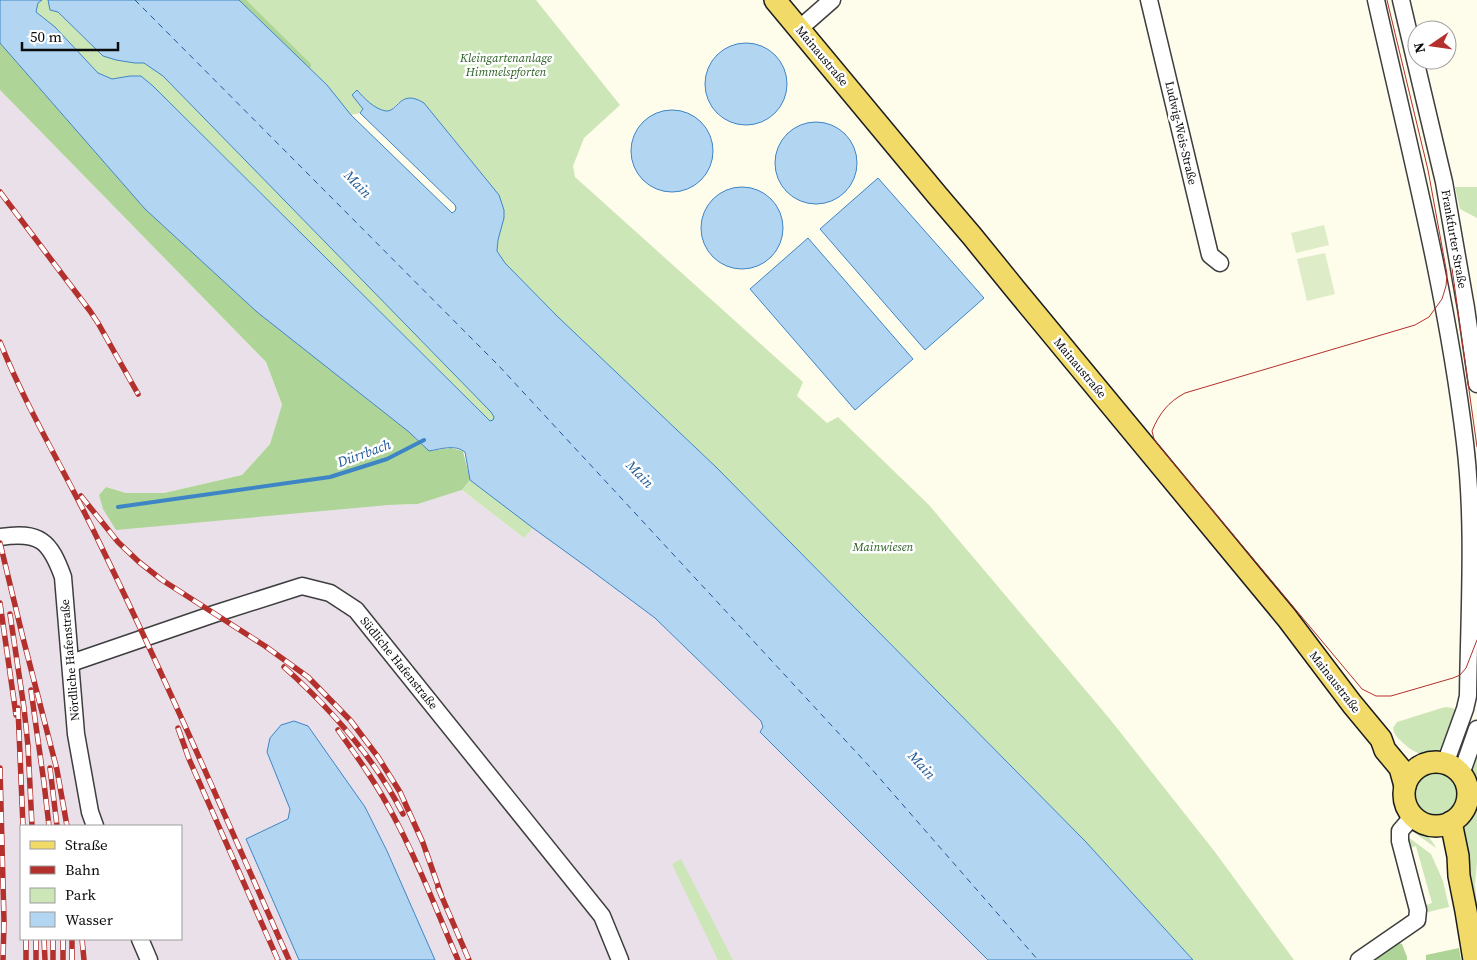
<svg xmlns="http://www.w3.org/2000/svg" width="1477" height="960" font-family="'Source Serif 4',serif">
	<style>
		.industrial { fill: #eae0ea; fill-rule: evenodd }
		.green { fill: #cce6b7 }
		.forest { fill: #aed597 }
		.pitch { fill: #deedc8 }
		.water { fill: #b2d5f2; stroke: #3e85c5 }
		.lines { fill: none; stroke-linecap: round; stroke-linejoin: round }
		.stream { stroke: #3e85c5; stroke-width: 4 }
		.ferry { stroke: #1d5795; stroke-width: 1; stroke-dasharray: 6 5; stroke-linecap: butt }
		.minor-casing { stroke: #3e3e3e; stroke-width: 19 }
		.major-casing { stroke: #1c1c1c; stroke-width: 24 }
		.minor { stroke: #fff; stroke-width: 16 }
		.major { stroke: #f1da68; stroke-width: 21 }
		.tram { stroke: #b3302c; stroke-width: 1 }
		.rail-casing { stroke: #b3302c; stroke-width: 5.5 }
		.rail { stroke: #fff; stroke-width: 4; stroke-dasharray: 11; stroke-linecap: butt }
		.labels { text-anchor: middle; stroke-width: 5; stroke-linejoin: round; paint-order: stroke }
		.street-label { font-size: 12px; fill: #0b0b0b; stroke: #fff }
		.park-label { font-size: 12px; font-style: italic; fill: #285f20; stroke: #fff }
		.water-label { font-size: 14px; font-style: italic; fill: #1d5795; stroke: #fff }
	</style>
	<rect width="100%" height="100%" fill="#fefceb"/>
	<!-- industrial -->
	<path class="industrial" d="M 0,90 L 266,362 L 282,406 L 270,444 L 242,475 L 164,493 L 126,493 L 106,487 L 99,495 L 388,505 L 418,504 L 462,490 L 524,538 L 533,528 L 584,565 L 655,618 L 761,721 L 763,727 L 760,732 L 980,951 L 987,960 L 435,960 L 387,851 L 267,752 L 290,809 L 288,819 L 246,839 L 299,960 L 0,960 ZM 21,826 L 181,826 L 181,939 L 21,939 Z"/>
	<!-- green -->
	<g class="green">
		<polygon points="42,0 48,0 48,2 103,56 135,63 144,63 163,76 491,412 494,417 494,420 490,421 487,418 153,86 141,76 130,76 112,79 98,73 55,27 36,12 38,3"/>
		<path d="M 239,0 L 536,0 L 620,105 L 584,138 L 573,166 L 575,177 L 803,382 L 797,396 L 827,423 L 838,417 L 929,505 L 1109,718 L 1215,852 L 1294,960 L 1193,960 L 1086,842 L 717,468 L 557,316 L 505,263 L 497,251 L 498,240 L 504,218 L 499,195 L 424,103 C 417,99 405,97 398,103 C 394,106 392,112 386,111 C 374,109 364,98 357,90 L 352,95 L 363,109 L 360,113 L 351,115 L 327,85 Z"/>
		<polygon points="1455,187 1477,187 1477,218 1460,209"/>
		<polygon points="470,480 533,528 524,538 462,490"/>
		<path d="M 1445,707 L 1453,708 L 1456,710 L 1443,750 C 1428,761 1413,753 1401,741 C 1397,737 1394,734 1393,728 L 1397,722 Z"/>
		<polygon points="1477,748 1477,862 1475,884 1477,903 1474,904 1461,828 1474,804 1475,791 1470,773 1471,766"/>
		<circle cx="1436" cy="794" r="26"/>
		<path d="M 1412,831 C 1424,830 1431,838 1436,848 Z"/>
		<polygon points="1408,837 1431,854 1443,881 1449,907 1428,912 1425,911 1423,906 1432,903 1416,846 1406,849"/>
		<polygon points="681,859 733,960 718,960 672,864"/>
	</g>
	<!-- forest -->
	<g class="forest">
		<polygon points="239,0 246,0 311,64 311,67 309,68"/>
		<polygon points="0,43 145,209 257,312 409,432 429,451 451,448 463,451 470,480 462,490 418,504 388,505 116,530 103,509 99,495 106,487 126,493 164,493 242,475 270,444 282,405 266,362 0,90"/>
		<polygon points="1396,942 1402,944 1407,957 1407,960 1367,960"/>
		<polygon points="1459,948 1461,960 1426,960 1426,955"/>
	</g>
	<!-- pitch -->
	<g class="pitch">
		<polygon points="1324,225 1329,245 1296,253 1291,233"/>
		<polygon points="1325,253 1335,294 1307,301 1297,259"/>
	</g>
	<!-- water -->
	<g class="water">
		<path d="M 0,0 L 42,0 L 38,3 L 36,12 L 55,27 L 98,73 L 112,79 L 130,76 L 141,76 L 153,86 L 487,418 L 490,421 L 493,420 L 494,417 L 491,412 L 163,76 L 144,63 L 135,63 L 116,60 L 103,56 L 58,12 L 50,10 L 48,0 L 239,0 L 327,85 L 351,115 L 452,213 L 455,211 L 456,208 L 455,205 L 360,113 L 363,109 L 352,95 L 357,90 C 364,98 374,109 386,111 C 398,112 400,88 424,103 L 499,195 L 504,210 L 504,218 L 498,240 L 497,251 L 505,263 L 557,316 L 717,468 L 1086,842 L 1193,960 L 988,960 L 760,732 L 763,727 L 761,721 L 655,618 L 584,565 L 533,528 L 470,480 L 465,452 C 455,444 441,449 429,451 L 409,432 L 257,312 L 145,209 L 0,43 Z"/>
		<circle cx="746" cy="84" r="41"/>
		<circle cx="672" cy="151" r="41"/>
		<circle cx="816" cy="163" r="41"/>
		<polygon points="878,178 984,298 925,350 820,229"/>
		<circle cx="742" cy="228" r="41"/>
		<polygon points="808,238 913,359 855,410 750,289"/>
		<polygon points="294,721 308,726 365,807 387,851 435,960 299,960 246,839 288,819 290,809 267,752 270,738 281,725"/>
	</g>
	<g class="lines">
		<!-- stream -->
		<polyline class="stream" points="118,507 330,477 387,459 424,440"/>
		<!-- ferry -->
		<polyline class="ferry" points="135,0 499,366 869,766 1038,960"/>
		<!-- minor casing -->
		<g class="minor-casing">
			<g id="minor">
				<polyline points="1149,0 1210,255 1220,263"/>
				<path d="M 1376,0 C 1409,147 1447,293 1465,443 C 1475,527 1469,611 1468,696 L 1465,709 L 1445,764"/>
				<polyline points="1401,0 1444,182 1466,308 1477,384"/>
				<polyline points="799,29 832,0"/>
				<path d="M 0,537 C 40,531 50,541 63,577 L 76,734 L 90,812 L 95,826"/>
				<polyline points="71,663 214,614 302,586 330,593 356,610 602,916 620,960"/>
				<polyline points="1458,771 1464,766 1477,729"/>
				<polyline points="140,939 149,960"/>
				<polyline points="1359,960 1417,920 1418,910 1400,841 1400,831 1413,816"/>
			</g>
		</g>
		<!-- major casing -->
		<g class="major-casing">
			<g id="major">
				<polyline points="775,0 937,195 972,236 1015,289 1287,618 1352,704 1381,739 1385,750 1400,768 1405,786"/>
				<circle cx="1436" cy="794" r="32"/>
				<polyline points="1451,822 1458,856 1459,876 1466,911 1474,960"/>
			</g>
		</g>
		<!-- minor -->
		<use href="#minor" class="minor"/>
		<!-- major -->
		<use href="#major" class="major"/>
		<!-- tram -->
		<g class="tram">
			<path d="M 1387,0 L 1428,170 L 1447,274 L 1446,286 L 1442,299 L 1429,317 L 1415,325 L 1185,393 C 1168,402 1159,414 1152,431 L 1154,439 L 1159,446 L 1362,689 L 1376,696 L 1391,696 L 1453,678 L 1460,675 L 1466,668 L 1477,640"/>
			<polyline points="1452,268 1477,447"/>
		</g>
		<!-- rail casing -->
		<g class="rail-casing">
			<g id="rail">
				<polyline points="0,192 90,311 98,323 138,394"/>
				<path d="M 0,342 C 28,412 68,476 100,544 C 167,681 227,821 289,960"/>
				<polyline points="81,496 118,542 139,562 162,580 265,646 308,677 351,721 378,757 400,792 423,843 441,894"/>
				<polyline points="0,543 23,638 57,770 67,826"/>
				<polyline points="0,603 16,715"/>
				<polyline points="10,614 24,708 28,746 32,826"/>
				<path d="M 284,667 C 331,709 374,757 403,814"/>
				<polyline points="31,690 44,783 49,826"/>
				<polyline points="18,708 23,826"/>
				<polyline points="178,728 189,759 278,960"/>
				<path d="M 338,730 C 358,758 378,786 394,817 C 419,863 437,912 458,960"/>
				<polyline points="0,768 4,922 3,960"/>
				<polyline points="50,768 57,826"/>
				<polyline points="438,888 469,960"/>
				<polyline points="26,939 26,960"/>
				<polyline points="36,939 36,960"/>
				<polyline points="44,939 45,960"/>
				<polyline points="53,939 53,960"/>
				<polyline points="63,939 63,960"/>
				<polyline points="82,939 84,960"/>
				<polyline points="72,960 72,939"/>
			</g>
		</g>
		<!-- rail -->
		<use href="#rail" class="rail"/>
	</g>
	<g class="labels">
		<!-- street labels -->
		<g class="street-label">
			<text transform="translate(822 56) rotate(50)" y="4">Mainaustraße</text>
			<text transform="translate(1181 133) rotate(77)" y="4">Ludwig-Weis-Straße</text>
			<text transform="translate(1454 239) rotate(80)" y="4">Frankfurter Straße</text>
			<text transform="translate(1080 368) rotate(50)" y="4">Mainaustraße</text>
			<text transform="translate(70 660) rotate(-95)" y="4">Nördliche Hafenstraße</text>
			<text transform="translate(399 663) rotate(51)" y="4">Südliche Hafenstraße</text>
			<text transform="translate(1335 682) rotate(52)" y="4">Mainaustraße</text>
		</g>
		<!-- park labels -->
		<g class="park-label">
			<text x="506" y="62">Kleingartenanlage<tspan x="506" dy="14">Himmelspforten</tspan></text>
			<text x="883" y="551">Mainwiesen</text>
		</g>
		<!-- water labels -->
		<g class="water-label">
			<text transform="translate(358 184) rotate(46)" y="5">Main</text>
			<text transform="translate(364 453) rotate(-20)" y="5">Dürrbach</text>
			<text transform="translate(640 474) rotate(46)" y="5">Main</text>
			<text transform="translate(922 765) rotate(48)" y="5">Main</text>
		</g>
	</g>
	<!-- legend -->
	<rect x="20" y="825" width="162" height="115" fill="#ffffff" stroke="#9d9d9d"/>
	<rect x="30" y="841" width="25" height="8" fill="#f1da68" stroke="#9d9d9d"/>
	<text x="65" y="850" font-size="15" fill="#0b0b0b">Straße</text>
	<rect x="30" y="866" width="25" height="8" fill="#b3302c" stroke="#9d9d9d"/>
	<text x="65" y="875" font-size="15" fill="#0b0b0b">Bahn</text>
	<rect x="30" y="888" width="25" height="15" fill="#cce6b7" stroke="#9d9d9d"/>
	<text x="65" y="900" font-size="15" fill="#0b0b0b">Park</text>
	<rect x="30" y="912" width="25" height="15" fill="#b2d5f2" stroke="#9d9d9d"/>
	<text x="65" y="925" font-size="15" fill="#0b0b0b">Wasser</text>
	<!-- north arrow -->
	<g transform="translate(1432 45) rotate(257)"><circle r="24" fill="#ffffff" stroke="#9d9d9d"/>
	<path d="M0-4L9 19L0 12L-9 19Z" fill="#b3302c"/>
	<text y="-8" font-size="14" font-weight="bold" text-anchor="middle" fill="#0b0b0b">N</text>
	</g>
	<!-- scale -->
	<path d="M22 42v8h96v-8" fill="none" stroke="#0b0b0b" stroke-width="2.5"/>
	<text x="30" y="42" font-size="15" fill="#0b0b0b" stroke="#ffffff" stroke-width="4" paint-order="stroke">50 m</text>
</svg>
